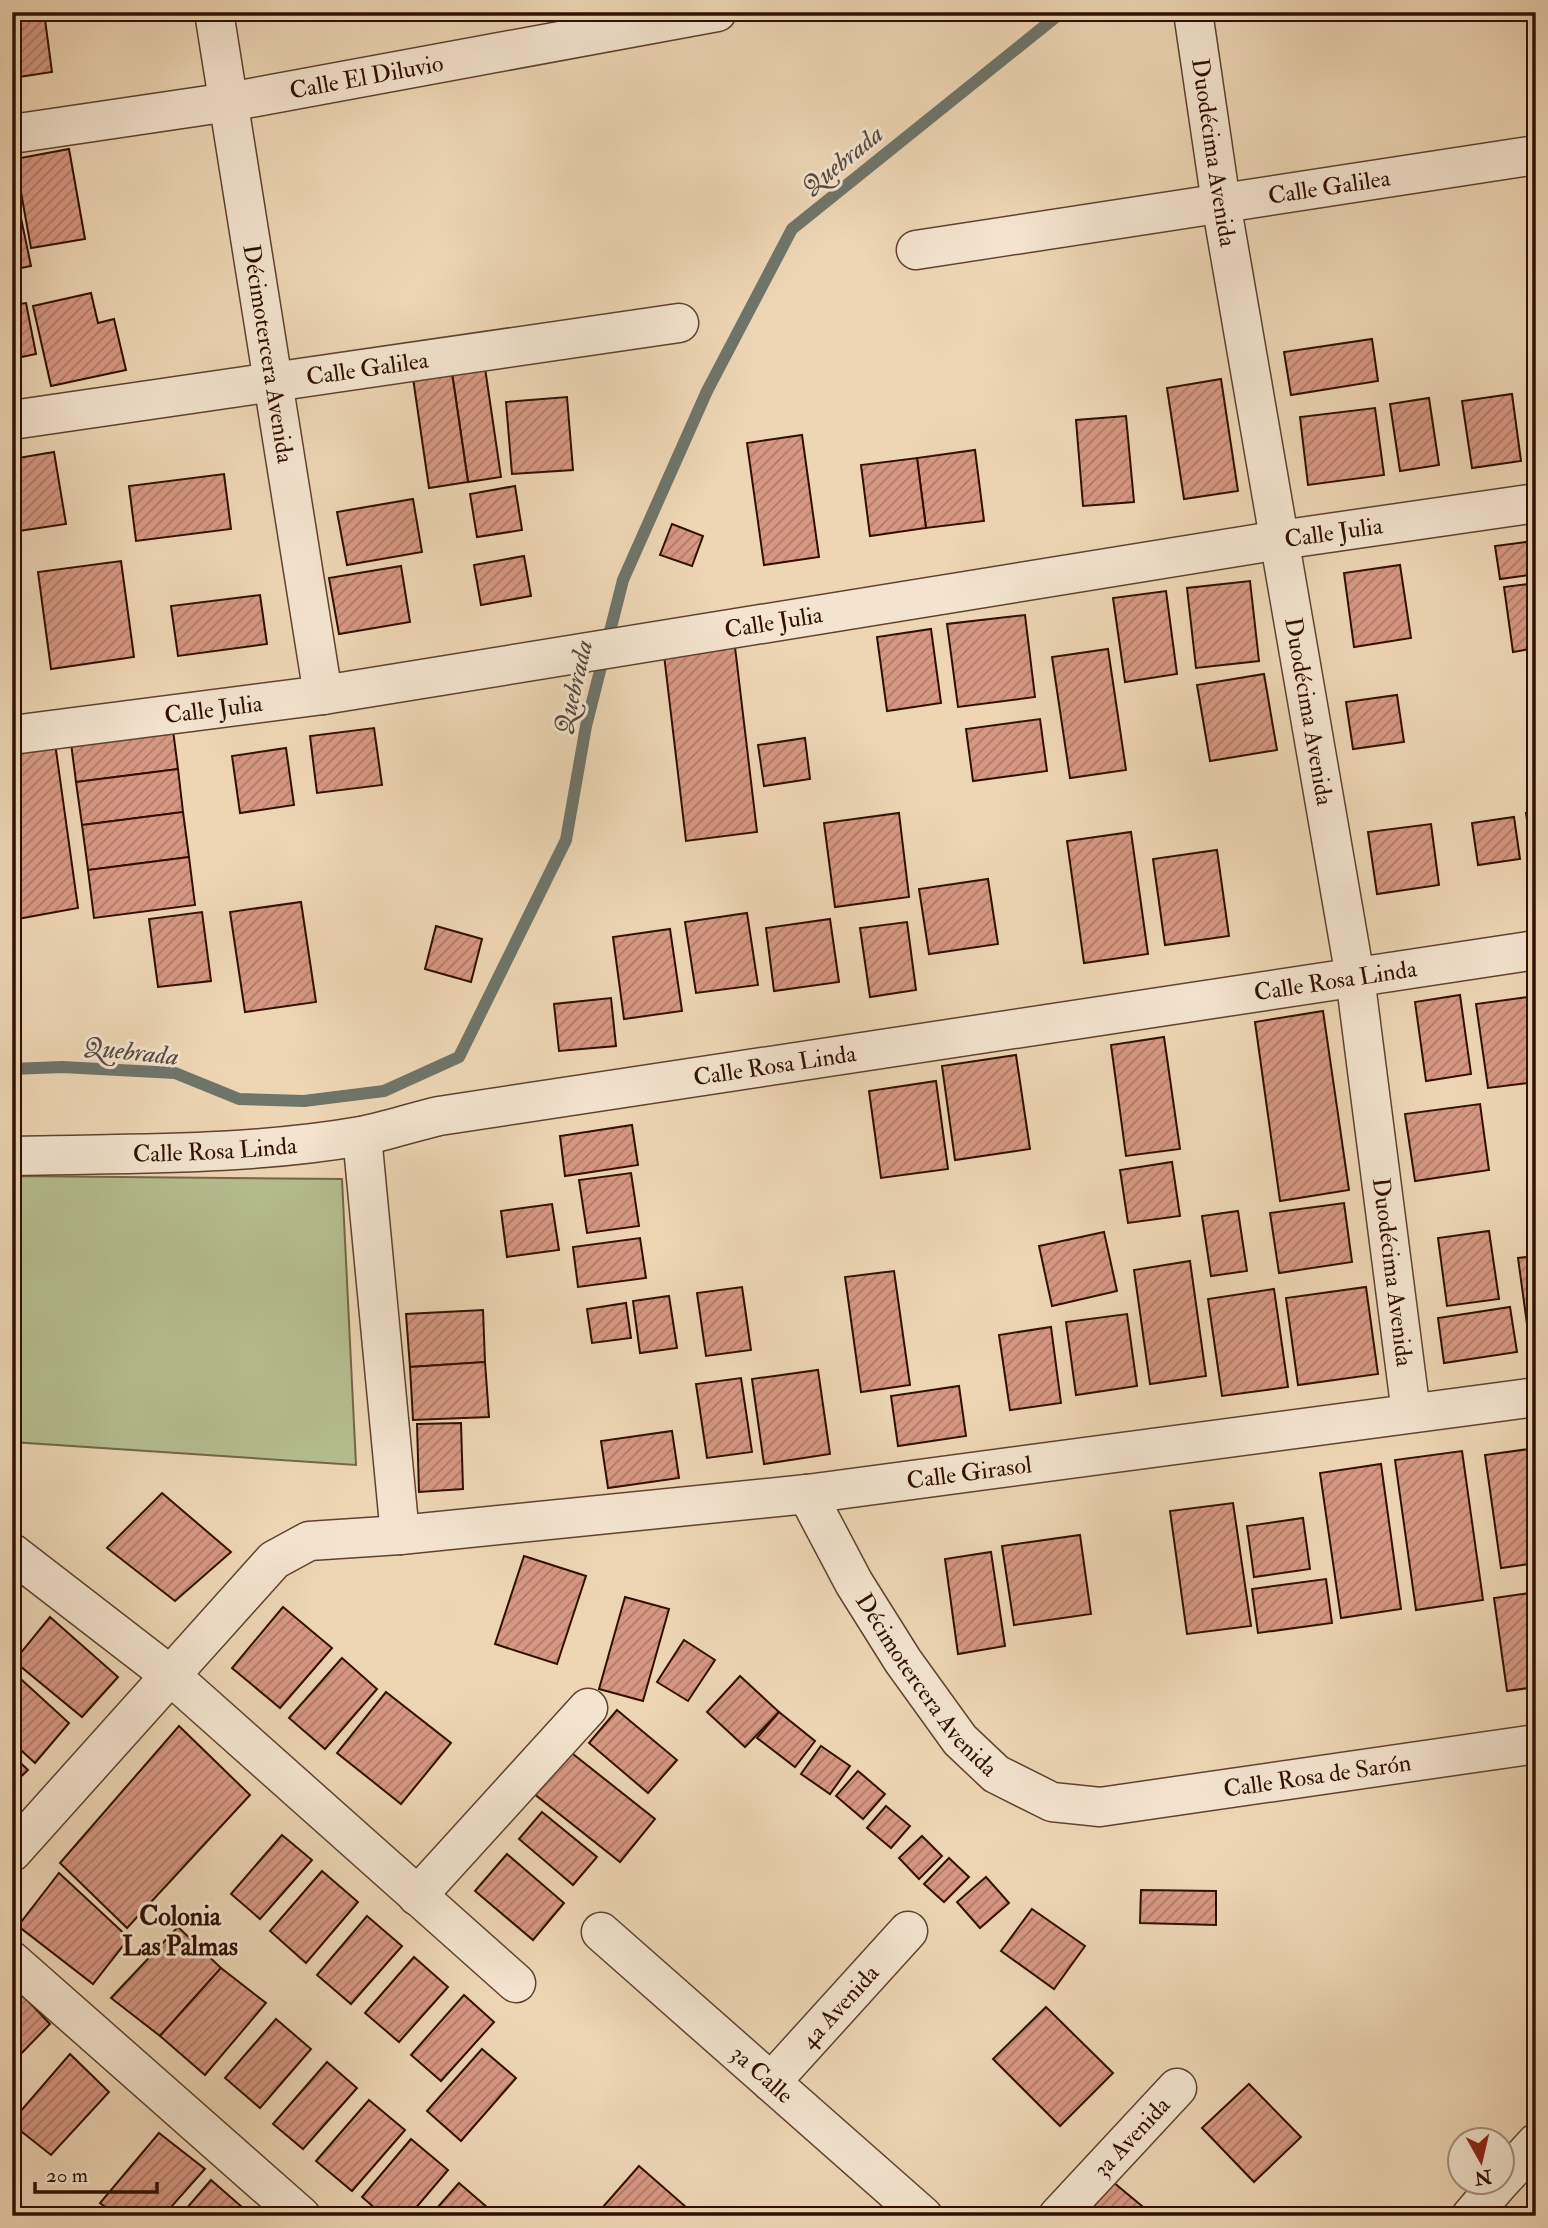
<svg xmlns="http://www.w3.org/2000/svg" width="1548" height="2228" font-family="'IM FELL Double Pica',serif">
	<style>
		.park { fill: #b5be90; stroke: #736649; stroke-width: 2 }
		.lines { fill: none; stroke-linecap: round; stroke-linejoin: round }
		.stream { stroke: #6f756b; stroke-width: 12 }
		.building { fill: url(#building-hatch); stroke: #310f02; stroke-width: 2 }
		.street-casing { stroke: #60412f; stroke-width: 41 }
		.street { stroke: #f4e4cf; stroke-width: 38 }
		.labels { text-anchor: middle; stroke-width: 6; stroke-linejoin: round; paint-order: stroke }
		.street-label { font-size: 24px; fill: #310f02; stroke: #f4e4cf }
		.water-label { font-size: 26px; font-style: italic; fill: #554a3f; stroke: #f4e4cf }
		.neighbourhood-label { font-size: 26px; font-weight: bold; fill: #310f02; stroke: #f4e4cf }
	</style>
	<defs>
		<pattern id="building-hatch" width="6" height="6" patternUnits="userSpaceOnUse" patternTransform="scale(1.75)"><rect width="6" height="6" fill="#d79883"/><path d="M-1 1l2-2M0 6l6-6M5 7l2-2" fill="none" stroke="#af7a69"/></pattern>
	</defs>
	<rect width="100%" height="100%" fill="#eed6b5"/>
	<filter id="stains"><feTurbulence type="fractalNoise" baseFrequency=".00286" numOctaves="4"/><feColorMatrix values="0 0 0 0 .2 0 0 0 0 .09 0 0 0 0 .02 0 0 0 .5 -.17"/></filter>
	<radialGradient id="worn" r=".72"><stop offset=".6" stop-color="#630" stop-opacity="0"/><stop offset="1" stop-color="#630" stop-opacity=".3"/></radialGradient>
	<!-- park -->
	<polygon class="park" points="12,1176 342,1179 356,1465 12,1442"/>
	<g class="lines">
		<!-- stream -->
		<polyline class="stream" points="12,1069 62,1067 175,1073 239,1099 304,1101 384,1091 459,1057 566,840 586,726 623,580 707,391 792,229 1062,12"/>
	</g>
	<!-- building -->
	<g class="building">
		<polygon points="12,12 44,12 52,72 12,78"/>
		<polygon points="69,149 85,239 31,248 15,159"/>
		<polygon points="12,175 31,266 12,270"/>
		<polygon points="91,293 98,323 114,319 126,370 51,386 33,306"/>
		<polygon points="26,303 36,354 12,359 12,305"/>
		<polygon points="1372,339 1378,381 1291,395 1284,352"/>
		<polygon points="485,368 501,477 468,482 452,373"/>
		<polygon points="452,373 468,482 429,488 413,378"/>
		<polygon points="1221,379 1238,491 1184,499 1167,388"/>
		<polygon points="1512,394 1521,461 1472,468 1462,401"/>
		<polygon points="567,397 573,470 512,474 506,402"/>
		<polygon points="1429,398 1439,465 1400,471 1390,404"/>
		<polygon points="1375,408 1384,475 1308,485 1300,417"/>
		<polygon points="1126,416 1134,502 1083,506 1076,420"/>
		<polygon points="802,435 819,557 764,565 747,443"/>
		<polygon points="975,450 984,521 926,528 917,458"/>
		<polygon points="54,452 66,524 12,532 12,459"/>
		<polygon points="917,458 926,528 870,536 861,465"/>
		<polygon points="224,474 231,529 136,541 129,486"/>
		<polygon points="515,486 522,530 477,537 470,494"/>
		<polygon points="413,499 422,552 347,565 337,512"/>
		<polygon points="672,524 703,536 692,566 660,555"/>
		<polygon points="1534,541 1536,574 1500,579 1495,546"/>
		<polygon points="524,556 531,596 481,605 474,565"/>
		<polygon points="121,561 134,657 51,669 38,572"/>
		<polygon points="1400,565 1411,638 1354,647 1344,573"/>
		<polygon points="401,566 410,622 339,634 329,578"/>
		<polygon points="1250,581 1259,661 1196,668 1187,588"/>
		<polygon points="1536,583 1536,648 1513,652 1504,587"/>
		<polygon points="1166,591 1177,674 1125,682 1113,598"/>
		<polygon points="260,595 267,644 178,656 171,606"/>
		<polygon points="1025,615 1035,697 958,707 947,624"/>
		<polygon points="931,629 941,703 887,711 877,637"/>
		<polygon points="735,647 757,832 686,841 664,655"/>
		<polygon points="1108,649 1126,770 1070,778 1052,657"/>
		<polygon points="1264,674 1277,750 1210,761 1197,685"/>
		<polygon points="1397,695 1404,742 1353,749 1346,702"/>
		<polygon points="1040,719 1047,771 973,781 966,729"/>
		<polygon points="374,728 382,785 317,793 310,736"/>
		<polygon points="173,730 178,769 76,782 71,743"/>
		<polygon points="805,738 810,779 764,786 758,745"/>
		<polygon points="55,743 78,908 12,920 12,750"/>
		<polygon points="286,748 294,805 240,813 232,756"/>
		<polygon points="178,769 183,812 82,825 76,782"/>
		<polygon points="183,812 189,857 88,870 82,825"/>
		<polygon points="1536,812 1536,882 1526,813"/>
		<polygon points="899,813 909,897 835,907 824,823"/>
		<polygon points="1514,817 1520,859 1478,865 1472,823"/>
		<polygon points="1431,824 1439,885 1377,894 1368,832"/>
		<polygon points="1131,832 1148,954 1084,963 1067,841"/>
		<polygon points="1217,850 1229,936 1165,945 1153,859"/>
		<polygon points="189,857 195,905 94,918 88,870"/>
		<polygon points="988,879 998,944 929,954 919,889"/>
		<polygon points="301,902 316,1002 245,1012 230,912"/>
		<polygon points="202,912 211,981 158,987 149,919"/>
		<polygon points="747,913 758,985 696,993 685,922"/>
		<polygon points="830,919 839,982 774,991 766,928"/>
		<polygon points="907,922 916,990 870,997 860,928"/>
		<polygon points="436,926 482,939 471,982 425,969"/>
		<polygon points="670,929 682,1011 624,1019 613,937"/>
		<polygon points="1460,995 1471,1074 1426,1081 1415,1002"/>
		<polygon points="1536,996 1536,1082 1488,1088 1476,1004"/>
		<polygon points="611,998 616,1046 559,1051 554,1004"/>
		<polygon points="1323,1011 1349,1190 1280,1201 1255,1022"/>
		<polygon points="1164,1037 1180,1149 1126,1156 1111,1045"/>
		<polygon points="1016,1055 1030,1149 955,1160 942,1066"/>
		<polygon points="936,1081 948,1169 881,1178 869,1091"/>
		<polygon points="1480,1104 1489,1170 1415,1181 1405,1114"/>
		<polygon points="632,1125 638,1165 565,1176 560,1136"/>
		<polygon points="1172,1162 1180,1216 1128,1223 1120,1170"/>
		<polygon points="631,1173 639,1226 587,1233 579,1180"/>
		<polygon points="1344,1203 1352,1262 1279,1273 1270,1213"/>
		<polygon points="552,1204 559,1250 507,1257 501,1211"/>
		<polygon points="1238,1211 1247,1271 1211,1276 1202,1216"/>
		<polygon points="1489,1231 1499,1299 1447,1306 1438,1238"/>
		<polygon points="1104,1232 1117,1291 1052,1306 1039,1246"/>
		<polygon points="640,1238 646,1278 578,1287 573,1247"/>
		<polygon points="1536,1256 1536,1345 1530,1346 1518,1258"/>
		<polygon points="1190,1261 1206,1376 1150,1384 1134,1270"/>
		<polygon points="894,1271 910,1385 861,1392 845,1277"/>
		<polygon points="742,1287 751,1350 706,1356 697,1293"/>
		<polygon points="1366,1287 1378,1374 1298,1385 1286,1298"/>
		<polygon points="1274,1289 1288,1387 1222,1396 1208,1299"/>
		<polygon points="669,1296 677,1348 640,1353 633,1301"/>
		<polygon points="626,1303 631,1338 592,1343 587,1309"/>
		<polygon points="1510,1307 1517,1352 1444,1363 1438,1318"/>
		<polygon points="483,1310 485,1362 410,1367 406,1314"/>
		<polygon points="1127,1314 1137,1386 1076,1395 1066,1322"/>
		<polygon points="1051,1327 1061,1403 1010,1410 999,1335"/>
		<polygon points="485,1362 489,1417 413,1420 410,1367"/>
		<polygon points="818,1370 830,1454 764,1464 752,1379"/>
		<polygon points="741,1378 752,1452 707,1458 696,1384"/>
		<polygon points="959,1386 966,1436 898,1446 891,1396"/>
		<polygon points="461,1423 463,1489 419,1492 417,1424"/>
		<polygon points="672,1431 679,1478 608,1488 601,1441"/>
		<polygon points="1536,1448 1536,1563 1501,1568 1485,1455"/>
		<polygon points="1462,1451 1483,1600 1416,1610 1395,1460"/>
		<polygon points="1381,1464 1401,1609 1341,1618 1320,1473"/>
		<polygon points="162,1493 231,1552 175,1601 107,1548"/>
		<polygon points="1233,1503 1251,1626 1187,1634 1170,1511"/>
		<polygon points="1303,1518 1310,1569 1254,1577 1247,1526"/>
		<polygon points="1080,1535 1091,1614 1014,1625 1002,1546"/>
		<polygon points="991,1552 1005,1646 958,1654 945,1559"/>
		<polygon points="524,1556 586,1576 557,1664 495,1644"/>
		<polygon points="1326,1579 1332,1623 1258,1633 1252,1589"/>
		<polygon points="1536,1592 1536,1687 1507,1691 1494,1598"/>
		<polygon points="625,1597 669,1609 643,1701 599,1689"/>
		<polygon points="283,1607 332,1648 280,1708 232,1668"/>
		<polygon points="50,1617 118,1677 82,1717 14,1661"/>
		<polygon points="684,1640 715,1660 688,1701 657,1682"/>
		<polygon points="342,1658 377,1689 325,1749 289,1718"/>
		<polygon points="12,1671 69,1723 35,1763 12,1742"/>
		<polygon points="740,1676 779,1712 745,1747 707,1712"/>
		<polygon points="386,1692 451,1743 401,1804 337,1753"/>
		<polygon points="617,1710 677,1760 648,1793 589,1743"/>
		<polygon points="779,1712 815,1741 795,1767 757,1738"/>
		<polygon points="179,1726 250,1795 127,1928 60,1863"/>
		<polygon points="821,1746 850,1766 830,1794 801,1774"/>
		<polygon points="568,1750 655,1819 620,1862 533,1793"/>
		<polygon points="12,1755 28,1770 12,1785"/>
		<polygon points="858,1771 885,1794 863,1819 836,1796"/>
		<polygon points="886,1806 910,1826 891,1848 867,1828"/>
		<polygon points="542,1812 597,1857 573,1885 519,1839"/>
		<polygon points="282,1835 312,1860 260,1919 231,1894"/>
		<polygon points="922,1836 942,1856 919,1879 899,1858"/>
		<polygon points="507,1854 564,1903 533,1940 475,1891"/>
		<polygon points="949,1858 969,1877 944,1902 924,1884"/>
		<polygon points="322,1871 358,1902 306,1963 270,1931"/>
		<polygon points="59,1873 129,1938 93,1984 18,1926"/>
		<polygon points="986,1877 1009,1903 980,1928 957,1902"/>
		<polygon points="1141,1890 1216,1891 1216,1925 1140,1923"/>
		<polygon points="1032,1909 1085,1946 1054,1989 1001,1951"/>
		<polygon points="367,1916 402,1946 351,2004 317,1975"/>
		<polygon points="178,1927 221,1968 160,2036 111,1998"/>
		<polygon points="414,1957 448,1987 399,2042 365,2013"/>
		<polygon points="221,1968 266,2003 205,2075 160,2036"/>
		<polygon points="12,1984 50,2024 12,2063"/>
		<polygon points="464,1995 494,2022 441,2081 411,2055"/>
		<polygon points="1046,2007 1113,2073 1060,2126 993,2059"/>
		<polygon points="276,2019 311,2049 260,2108 225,2078"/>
		<polygon points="482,2049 516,2078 461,2141 427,2111"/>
		<polygon points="70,2054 109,2092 51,2155 12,2124 12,2121"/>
		<polygon points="327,2062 357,2088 303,2149 273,2124"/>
		<polygon points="1249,2084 1301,2137 1254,2182 1202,2128"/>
		<polygon points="369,2100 405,2130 352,2191 316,2161"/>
		<polygon points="159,2133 205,2169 163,2216 117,2216 100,2203"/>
		<polygon points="411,2139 448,2170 409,2216 384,2216 362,2197"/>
		<polygon points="639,2166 686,2207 678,2216 595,2216"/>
		<polygon points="211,2180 250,2214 248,2216 180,2216"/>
		<polygon points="1113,2182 1154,2216 1084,2216"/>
		<polygon points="459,2183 495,2214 494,2216 430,2216"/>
	</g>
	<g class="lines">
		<!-- street casing -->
		<g class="street-casing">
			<g id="street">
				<path id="s1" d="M 214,12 L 323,695"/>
				<path id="s2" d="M 1193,12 L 1221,203 L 1355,977 L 1411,1413"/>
				<path id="s3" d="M 12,134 L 229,102 L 717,12"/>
				<path id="s4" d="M 916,250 L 1536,155"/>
				<path id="s5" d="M 12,420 L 679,323"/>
				<path id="s6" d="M 12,735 L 323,695 L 1280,540 L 1536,503"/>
				<polyline points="362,1136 400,1535"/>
				<path id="s7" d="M 12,1156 C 128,1153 246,1156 361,1136 C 387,1131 413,1122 439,1116 L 1536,950"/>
				<path id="s8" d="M 807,1494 L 854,1583 L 903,1661 L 960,1740 L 996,1774 L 1052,1802 L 1100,1807 L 1536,1744"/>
				<polyline points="12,1553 170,1675 516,1983"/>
				<path id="s9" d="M 12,1852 L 274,1560 L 309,1541 L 400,1535 L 807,1494 L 1536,1397"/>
				<polyline points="417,1896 588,1708"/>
				<path id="s10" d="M 601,1932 L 923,2216"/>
				<polyline points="12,1961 301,2216"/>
				<path id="s11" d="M 771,2082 L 908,1931"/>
				<polyline points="1502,2180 1536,2143"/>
				<path id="s12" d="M 1058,2216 L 1177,2088"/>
				<polyline points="1471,2216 1500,2182"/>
			</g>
		</g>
		<!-- street -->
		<use href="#street" class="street"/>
	</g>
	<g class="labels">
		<!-- street labels -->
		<g class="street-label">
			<text dy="8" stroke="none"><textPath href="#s3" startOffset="359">Calle El Diluvio</textPath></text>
			<text dy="8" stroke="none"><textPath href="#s2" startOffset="142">Duodécima Avenida</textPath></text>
			<text dy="8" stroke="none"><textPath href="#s4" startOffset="418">Calle Galilea</textPath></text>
			<text dy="8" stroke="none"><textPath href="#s1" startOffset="346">Décimotercera Avenida</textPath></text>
			<text dy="8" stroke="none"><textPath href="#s5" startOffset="359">Calle Galilea</textPath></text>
			<text dy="8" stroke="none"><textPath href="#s6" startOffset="1337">Calle Julia</textPath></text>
			<text dy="8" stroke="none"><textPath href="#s6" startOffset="770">Calle Julia</textPath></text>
			<text dy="8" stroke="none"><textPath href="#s6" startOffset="203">Calle Julia</textPath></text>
			<text dy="8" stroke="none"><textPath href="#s2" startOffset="709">Duodécima Avenida</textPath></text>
			<text dy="8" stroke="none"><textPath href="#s7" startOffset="1337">Calle Rosa Linda</textPath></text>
			<text dy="8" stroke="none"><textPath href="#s7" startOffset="770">Calle Rosa Linda</textPath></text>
			<text dy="8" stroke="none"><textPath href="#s7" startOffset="203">Calle Rosa Linda</textPath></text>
			<text dy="8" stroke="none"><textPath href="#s2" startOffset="1276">Duodécima Avenida</textPath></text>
			<text dy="8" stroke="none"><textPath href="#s9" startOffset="1096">Calle Girasol</textPath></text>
			<text dy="8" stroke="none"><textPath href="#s8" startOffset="226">Décimotercera Avenida</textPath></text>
			<text dy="8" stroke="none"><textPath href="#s8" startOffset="670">Calle Rosa de Sarón</textPath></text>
			<text dy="8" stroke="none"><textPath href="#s11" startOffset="102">4a Avenida</textPath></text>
			<text dy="8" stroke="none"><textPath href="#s10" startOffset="215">3a Calle</textPath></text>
			<text dy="8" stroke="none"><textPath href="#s12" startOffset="108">3a Avenida</textPath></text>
		</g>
		<!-- water labels -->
		<g class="water-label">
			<text transform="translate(842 160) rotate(-39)" y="9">Quebrada</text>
			<text transform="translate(573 687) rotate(-77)" y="9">Quebrada</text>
			<text transform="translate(131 1051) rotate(6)" y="9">Quebrada</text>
		</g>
		<!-- neighbourhood labels -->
		<g class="neighbourhood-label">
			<text x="180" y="1925">Colonia<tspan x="180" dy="30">Las Palmas</tspan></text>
		</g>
	</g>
	<!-- margin -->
	<rect width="1548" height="2228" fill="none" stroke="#eed6b5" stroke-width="42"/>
	<rect x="14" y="14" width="1520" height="2200" fill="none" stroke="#310f02" stroke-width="3.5"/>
	<rect x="21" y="21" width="1506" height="2186" fill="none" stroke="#310f02" stroke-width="2"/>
	<!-- north arrow -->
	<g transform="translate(1481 2161) rotate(172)"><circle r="33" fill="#f4e4cf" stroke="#a68f7d" stroke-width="2"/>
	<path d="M0-5L12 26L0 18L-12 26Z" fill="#8f2418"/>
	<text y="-10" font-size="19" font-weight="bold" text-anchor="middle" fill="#310f02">N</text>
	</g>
	<!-- scale -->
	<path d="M35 2182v10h122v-10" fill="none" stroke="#310f02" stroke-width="3.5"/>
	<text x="46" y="2182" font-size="21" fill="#310f02" stroke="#f4e4cf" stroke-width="5" paint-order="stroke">20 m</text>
	<rect width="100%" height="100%" filter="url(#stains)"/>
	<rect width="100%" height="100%" fill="url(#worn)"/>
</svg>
